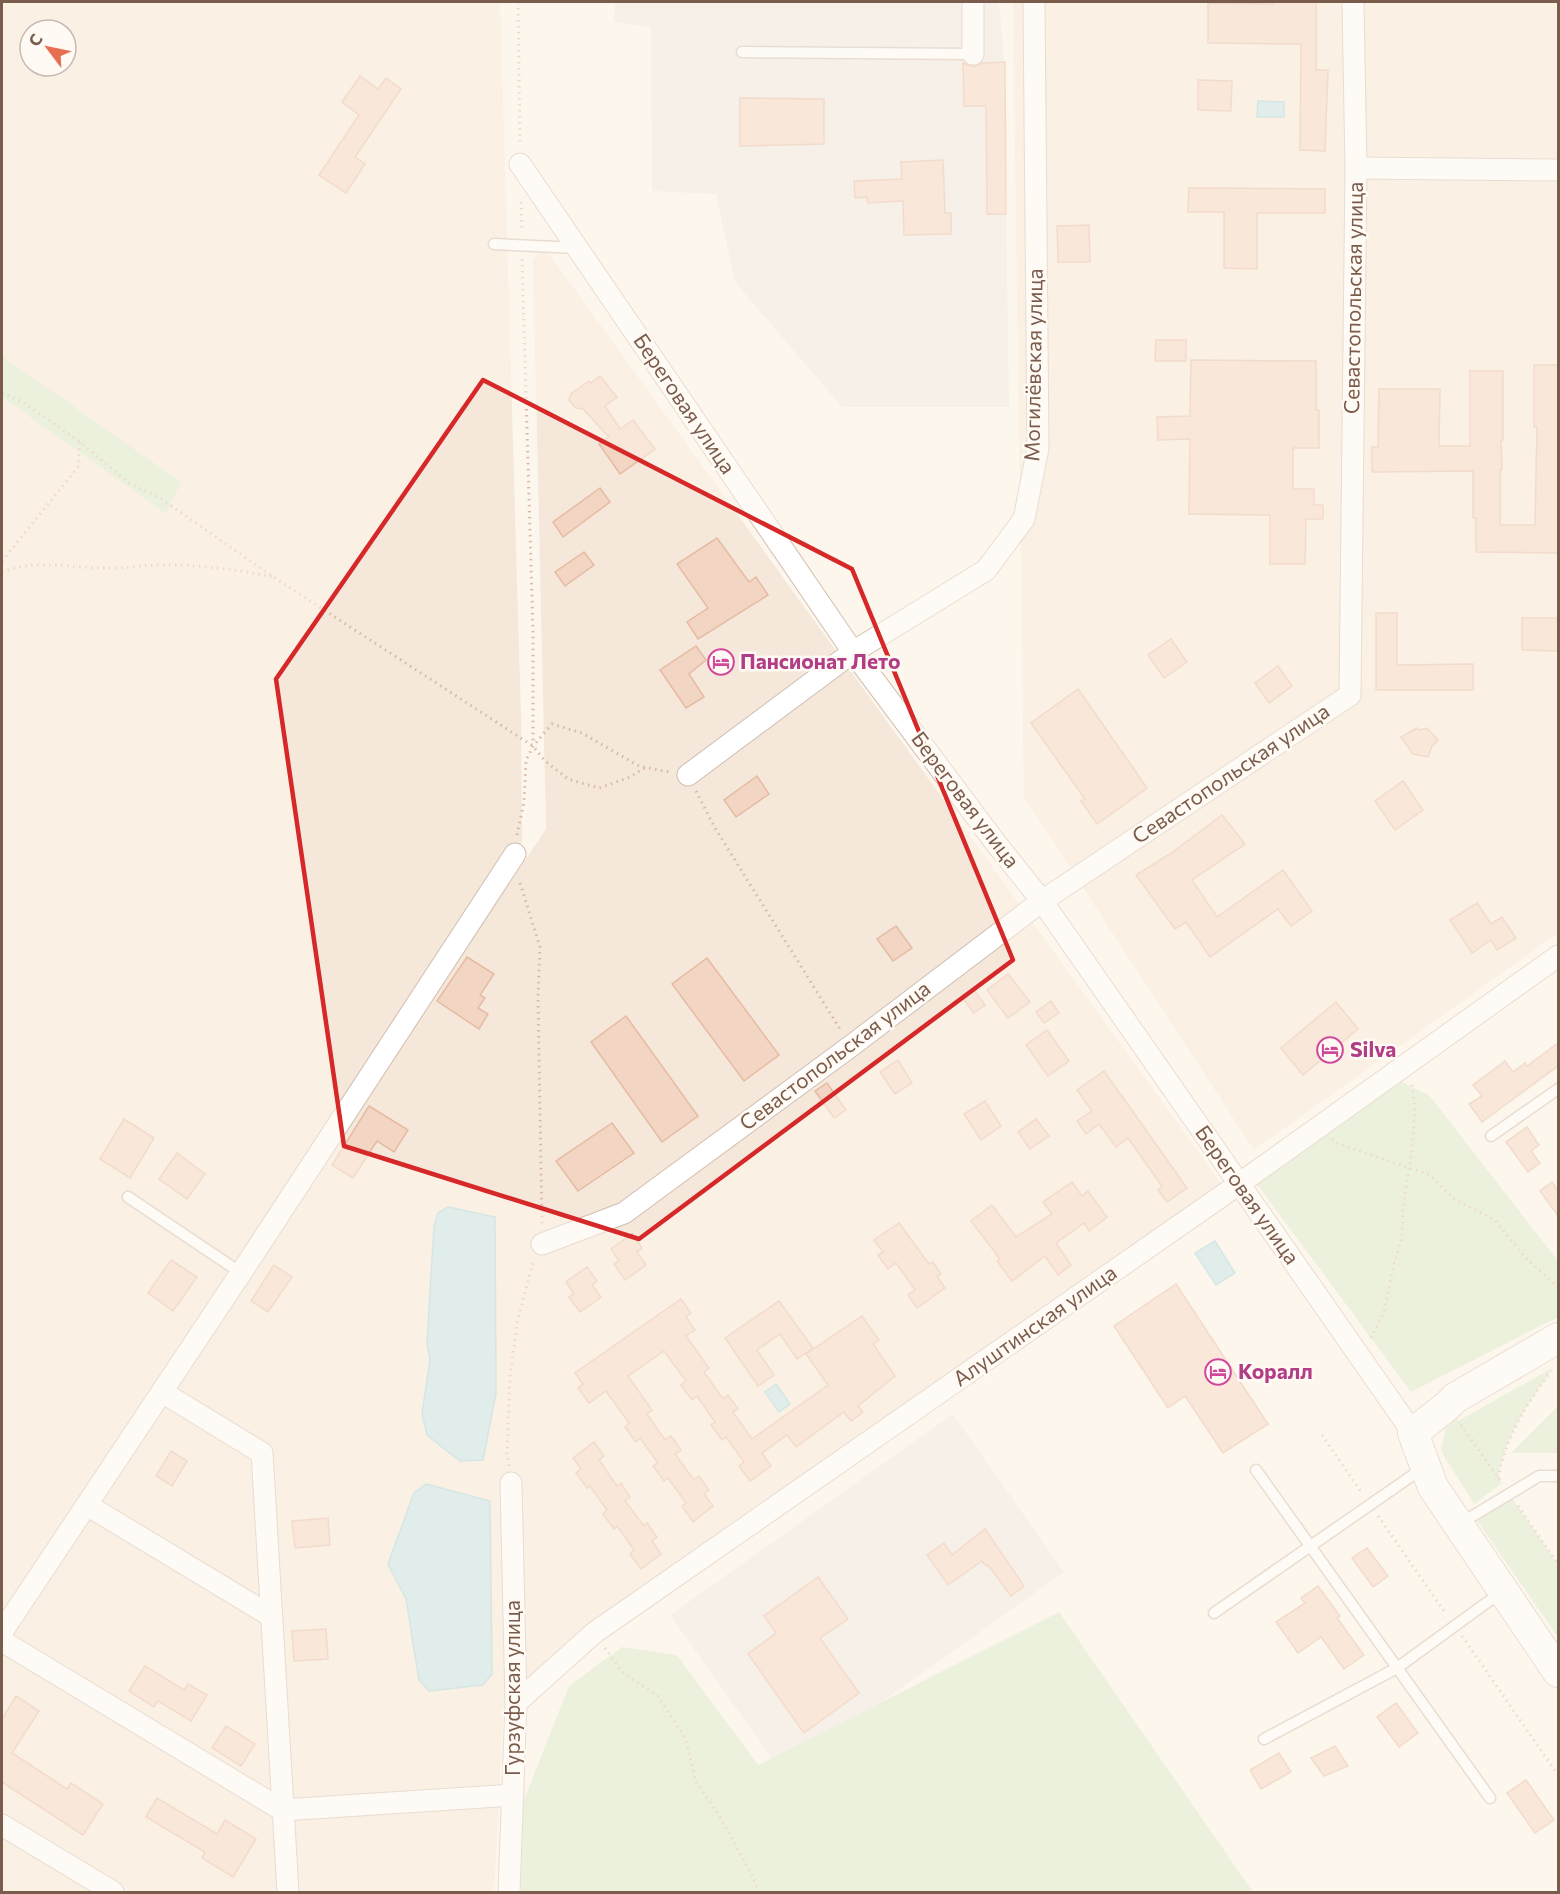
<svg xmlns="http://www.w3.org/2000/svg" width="1560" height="1894" font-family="Commissioner,sans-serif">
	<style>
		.residential { fill: #f5e8da; fill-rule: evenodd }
		.industrial { fill: #efe9e4 }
		.green { fill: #d8ecc9 }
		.water { fill: #bfe3e8; stroke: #a5d3da; stroke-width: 1.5 }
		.building { fill: #f3d5c3; stroke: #e6bba3; stroke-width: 1.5 }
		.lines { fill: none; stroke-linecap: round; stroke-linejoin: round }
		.lane-casing { stroke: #d1beb0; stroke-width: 13 }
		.street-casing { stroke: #d1beb0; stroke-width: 23 }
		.secondary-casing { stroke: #d6c0b0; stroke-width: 32 }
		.path { stroke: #d9b8a5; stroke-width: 3; stroke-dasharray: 1.5 4.5; stroke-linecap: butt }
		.lane { stroke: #fff; stroke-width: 10 }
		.street { stroke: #fff; stroke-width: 21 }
		.secondary { stroke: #fff; stroke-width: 30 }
		.marked { fill: none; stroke: #d62828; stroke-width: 4.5; stroke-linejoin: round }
		.labels { text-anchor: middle; stroke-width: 5; stroke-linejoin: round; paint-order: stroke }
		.street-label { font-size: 21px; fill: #7a5c4d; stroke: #fffaf3 }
		.hotel-label { font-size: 21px; font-weight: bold; fill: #b23c85; stroke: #fffaf3; text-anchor: start }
	</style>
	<rect width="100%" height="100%" fill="#fdf6ec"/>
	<!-- residential -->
	<g class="residential">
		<path d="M 2,2 L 500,2 L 521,715 L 522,843 L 2,1615 ZM 30,30 L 66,30 L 66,66 L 30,66 Z"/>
		<polygon points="1013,2 1558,2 1558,933 1254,1150 1024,797"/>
		<polygon points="544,247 1223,1186 504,1697 494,1892 2,1892 2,1640 546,829 533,260"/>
	</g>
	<!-- industrial -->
	<g class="industrial">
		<polygon points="615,2 999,2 1004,60 1009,407 842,407 735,282 716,194 652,191 651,27 614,22"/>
		<polygon points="953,1414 1064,1572 782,1773 670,1615"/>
	</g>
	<!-- green -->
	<g class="green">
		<polygon points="2,356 181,482 166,514 2,397"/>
		<polygon points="1398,1080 1429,1095 1558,1261 1558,1317 1411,1392 1256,1183"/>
		<path d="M 1554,1367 C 1527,1405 1507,1432 1498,1478 L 1502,1483 L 1474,1504 L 1441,1451 L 1445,1429 L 1452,1413 L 1458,1421 Z"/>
		<polygon points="1558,1406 1558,1453 1511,1453"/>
		<polygon points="1509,1494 1558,1564 1558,1637 1473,1515"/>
		<polygon points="1059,1612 1253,1892 521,1892 523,1802 569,1686 622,1647 677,1655 758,1765"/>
	</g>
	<!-- water -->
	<g class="water">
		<polygon points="1258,101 1284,102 1284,117 1257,117"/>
		<polygon points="448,1207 495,1217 496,1393 483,1460 460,1461 427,1435 422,1414 430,1360 427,1343 434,1226 438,1213"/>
		<polygon points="1215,1241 1235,1273 1216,1285 1195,1253"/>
		<polygon points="776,1384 790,1404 779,1412 765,1392"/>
		<polygon points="426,1484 490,1501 492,1674 483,1685 429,1691 419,1680 406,1599 388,1564 414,1493"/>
	</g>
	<!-- building -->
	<g class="building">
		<polygon points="1273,2 1316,2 1316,70 1328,70 1325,151 1300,150 1301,44 1208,43 1208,3 1273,4"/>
		<polygon points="1005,62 1006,214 987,214 986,106 964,106 963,63 974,67 982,63"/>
		<polygon points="360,76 378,89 386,78 401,89 355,157 365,164 346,193 319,175 359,115 342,102"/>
		<polygon points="1198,80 1232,81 1231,111 1198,110"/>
		<polygon points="740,98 824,99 824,144 740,146"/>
		<polygon points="943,160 945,213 951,213 951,234 904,235 903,201 868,203 867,197 855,198 854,181 902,179 901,162"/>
		<polygon points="1189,188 1325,189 1325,213 1257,213 1257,269 1224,268 1224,212 1188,212"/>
		<polygon points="1089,225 1090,262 1058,262 1057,226"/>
		<polygon points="1156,340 1186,340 1186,361 1155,361"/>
		<polygon points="1191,360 1316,361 1316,410 1319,410 1319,448 1293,448 1293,489 1314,489 1314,505 1323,505 1323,519 1306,519 1305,564 1270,564 1270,515 1189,514 1190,439 1158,440 1157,417 1190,416"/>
		<polygon points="1534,365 1558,365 1558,553 1476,552 1476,518 1473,518 1473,471 1372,472 1372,447 1378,447 1379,389 1440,389 1439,446 1470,446 1470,371 1503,371 1503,440 1501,440 1502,470 1500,470 1500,525 1535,525 1537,427 1534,427"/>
		<polygon points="600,376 617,397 605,406 620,429 633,420 655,449 620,474 599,444 609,437 583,409 576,408 569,400 571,394 589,381 591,383"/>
		<polygon points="600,488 610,502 563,537 553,522"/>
		<polygon points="717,538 749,582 756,577 768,595 698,639 687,622 708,608 677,564"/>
		<polygon points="584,552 594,565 565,586 555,572"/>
		<polygon points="1376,613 1397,613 1397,665 1473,664 1473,690 1376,690"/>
		<polygon points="1522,618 1558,618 1558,651 1522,650"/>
		<polygon points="1171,639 1187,662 1164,678 1148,655"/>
		<polygon points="696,646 706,660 689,674 704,697 686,708 660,670"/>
		<polygon points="1278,666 1292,686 1269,703 1255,683"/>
		<polygon points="1078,689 1147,788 1097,824 1081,801 1085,799 1031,723"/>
		<polygon points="1417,728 1420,730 1427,728 1438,740 1432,746 1428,757 1413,754 1401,737"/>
		<polygon points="757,776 769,794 736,817 724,800"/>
		<polygon points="1403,781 1423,810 1395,830 1375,801"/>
		<polygon points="1222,815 1245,844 1192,880 1217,917 1283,870 1312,911 1291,926 1278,909 1210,957 1186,922 1175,929 1136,875 1170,854"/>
		<polygon points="1477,903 1491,924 1502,917 1516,938 1497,950 1491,940 1472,953 1450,920"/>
		<polygon points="896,926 912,948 893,961 877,939"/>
		<polygon points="467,957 494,974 480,995 485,998 478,1008 488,1014 479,1029 437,1001"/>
		<polygon points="707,958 779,1055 744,1081 672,984"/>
		<polygon points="1008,974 1030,1002 1008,1018 987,990"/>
		<polygon points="973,989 985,1005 974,1013 962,997"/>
		<polygon points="1051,1001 1059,1013 1044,1023 1036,1012"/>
		<polygon points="1336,1002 1358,1029 1303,1075 1281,1048"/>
		<polygon points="626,1016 698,1116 662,1142 591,1042"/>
		<polygon points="1047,1030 1069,1061 1048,1076 1026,1045"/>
		<polygon points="1558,1043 1558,1066 1482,1122 1469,1104 1482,1096 1473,1085 1505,1061 1513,1072 1525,1063 1527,1066"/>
		<polygon points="898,1060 912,1083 895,1094 880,1072"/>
		<polygon points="1104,1071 1187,1188 1167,1202 1158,1190 1162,1186 1128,1138 1116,1147 1099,1124 1086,1134 1077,1121 1092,1111 1077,1090"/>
		<polygon points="827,1083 846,1110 834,1118 815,1091"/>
		<polygon points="985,1101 1001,1126 981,1140 964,1114"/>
		<polygon points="369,1106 408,1130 394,1152 377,1141 353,1178 332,1165"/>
		<polygon points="124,1119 154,1138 130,1178 100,1159"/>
		<polygon points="1036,1119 1049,1136 1030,1149 1018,1132"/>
		<polygon points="612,1123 634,1153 578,1191 556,1161"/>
		<polygon points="1527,1127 1539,1145 1531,1151 1540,1163 1528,1172 1506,1142"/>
		<polygon points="177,1153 205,1174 187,1199 159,1179"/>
		<polygon points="1072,1182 1082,1196 1088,1191 1107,1217 1089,1231 1084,1223 1056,1243 1071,1265 1058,1275 1045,1256 1012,1281 997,1261 1000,1259 971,1221 992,1205 1016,1237 1052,1214 1043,1202"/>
		<polygon points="1552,1182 1558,1191 1558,1216 1540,1191"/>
		<polygon points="899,1223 929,1264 933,1262 941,1274 937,1276 945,1288 917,1308 908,1295 915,1290 896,1263 888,1269 878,1255 883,1252 874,1240"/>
		<polygon points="632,1234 642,1248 637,1252 646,1265 625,1280 614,1264 619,1261 611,1249"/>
		<polygon points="171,1260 197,1277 173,1311 148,1293"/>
		<polygon points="274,1265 292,1277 268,1312 251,1301"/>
		<polygon points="587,1267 597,1281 592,1285 601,1297 580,1312 569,1297 574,1294 566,1282"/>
		<polygon points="1176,1284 1268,1424 1223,1453 1185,1396 1168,1408 1114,1326"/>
		<polygon points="681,1299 691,1313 686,1317 695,1330 686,1336 709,1368 704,1372 723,1399 728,1395 738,1409 733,1412 752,1439 828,1385 806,1354 862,1316 879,1340 873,1344 895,1376 858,1406 863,1412 851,1421 844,1412 796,1447 787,1435 762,1453 771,1466 750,1481 739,1466 744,1462 726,1437 722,1440 711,1425 715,1422 697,1396 692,1400 681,1385 686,1381 664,1351 628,1376 652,1410 647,1414 665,1440 671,1436 681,1450 675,1454 694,1480 699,1476 709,1490 704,1494 713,1506 693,1522 682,1506 686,1503 668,1478 664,1481 653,1466 658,1463 640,1438 636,1442 625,1427 629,1423 606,1391 589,1403 578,1388 583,1384 575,1373"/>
		<polygon points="779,1301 813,1348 797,1359 780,1334 757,1350 774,1375 758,1386 725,1338"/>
		<polygon points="594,1442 604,1456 599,1460 617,1486 621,1483 630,1497 625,1501 644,1526 647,1523 657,1537 652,1541 661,1554 641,1569 630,1554 634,1550 617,1526 614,1529 603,1514 607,1510 590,1486 587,1488 576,1473 581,1469 573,1458"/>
		<polygon points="171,1451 187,1461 172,1486 156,1476"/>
		<polygon points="328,1518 330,1545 295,1548 292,1521"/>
		<polygon points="985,1529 1024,1586 1011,1596 988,1565 986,1566 982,1561 948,1585 927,1555 944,1543 952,1555"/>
		<polygon points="1367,1548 1388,1576 1373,1587 1352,1558"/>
		<polygon points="818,1577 848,1619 820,1638 859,1693 804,1733 748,1654 776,1633 764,1616"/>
		<polygon points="1318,1586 1340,1616 1337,1618 1364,1655 1344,1669 1321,1637 1298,1653 1276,1622 1305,1603 1301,1598"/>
		<polygon points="326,1629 328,1659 294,1661 292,1631"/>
		<polygon points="145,1666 184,1690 188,1684 207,1695 191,1721 158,1701 154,1707 129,1691"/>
		<polygon points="16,1696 39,1711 12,1753 67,1789 71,1783 103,1804 83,1835 2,1782 2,1719"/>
		<polygon points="1396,1703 1418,1733 1399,1747 1377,1717"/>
		<polygon points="226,1726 255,1744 241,1766 212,1748"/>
		<polygon points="1335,1746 1348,1766 1324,1776 1311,1758"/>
		<polygon points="1279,1753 1291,1772 1261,1789 1250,1770"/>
		<polygon points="1526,1780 1554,1820 1535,1833 1507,1793"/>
		<polygon points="157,1798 217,1834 225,1820 256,1839 233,1877 202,1858 205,1852 146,1817"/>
	</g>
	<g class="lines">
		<!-- lane casing -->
		<g class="lane-casing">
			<g id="lane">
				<polyline points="742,52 973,54"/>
				<polyline points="494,244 577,248"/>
				<polyline points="1491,1136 1558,1089"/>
				<polyline points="128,1197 241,1273"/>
				<polyline points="1256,1470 1490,1798"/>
				<polyline points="1461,1523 1539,1476 1558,1476"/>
				<polyline points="1214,1613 1423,1468"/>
				<polyline points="1264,1739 1397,1668 1500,1593"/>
			</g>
		</g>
		<!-- street casing -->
		<g class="street-casing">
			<g id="street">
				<polyline points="973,54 973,2"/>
				<polyline points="520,164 853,652 995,842 1042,901 1413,1433"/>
				<polyline points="1356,168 1558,170"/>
				<polyline points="688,775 853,652 986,570 1024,519 1038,448 1034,2"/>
				<polyline points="542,1244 624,1213 851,1046 1042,901 1350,695 1356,168 1353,2"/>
				<polyline points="162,1392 262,1453 288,1892"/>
				<polyline points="87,1505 271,1616"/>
				<polyline points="2,1632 241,1273 515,854"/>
				<polyline points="2,1641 282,1810 513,1795"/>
				<polyline points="516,1703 594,1633 1239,1184 1558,956"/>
				<polyline points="2,1825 113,1892"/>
				<polyline points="509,1892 516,1703 511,1483"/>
			</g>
		</g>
		<!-- secondary casing -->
		<g class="secondary-casing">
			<polyline id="secondary" points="1558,1338 1455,1398 1447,1406 1413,1433 1433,1487 1558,1672"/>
		</g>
		<!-- path -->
		<g class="path">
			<polyline points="518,2 520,144"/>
			<polyline points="521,202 522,231"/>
			<polyline points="522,259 533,633 533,744"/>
			<polyline points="2,393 23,402 80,442 129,483 160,498 275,578 533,746 544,760 568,779 599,788 630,777 646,767"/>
			<polyline points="2,561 78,467 80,442"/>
			<path d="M 2,572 C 36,558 75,569 112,568 C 130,568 149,564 167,565 C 203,565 239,570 273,577"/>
			<polyline points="696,791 715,828 840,1029"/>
			<polyline points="517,835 524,802 526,760 533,746 552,724 582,733 639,766 669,772"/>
			<polyline points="520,883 540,947 538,997 542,1225"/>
			<polyline points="1332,1139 1339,1144 1430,1175 1454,1199 1495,1220 1524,1256 1558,1287"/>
			<polyline points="1371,1338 1384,1312 1393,1268 1402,1237 1403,1206 1412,1151 1415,1110 1412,1084"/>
			<polyline points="1461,1425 1502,1483"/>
			<polyline points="1322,1435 1362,1493"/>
			<polyline points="509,1466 507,1453 510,1376 518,1318 534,1259"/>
			<path d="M 1498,1478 C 1507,1434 1525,1407 1551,1371"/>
			<polyline points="1518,1506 1558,1564"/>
			<polyline points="1378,1516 1446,1614"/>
			<polyline points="1462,1636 1558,1775"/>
			<polyline points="605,1648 621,1671 658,1696 686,1740 696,1782 720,1817 752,1875 759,1892"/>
		</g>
		<!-- lane -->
		<use href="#lane" class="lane"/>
		<!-- street -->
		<use href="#street" class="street"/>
		<!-- secondary -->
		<use href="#secondary" class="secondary"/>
	</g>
	<!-- marked area -->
	<path d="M0 0H1560V1894H0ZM 483,380 L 852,569 L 1013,960 L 639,1239 L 344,1146 L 276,679 Z" fill="#fdf6ec" fill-opacity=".55" fill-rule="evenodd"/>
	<path class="marked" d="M 483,380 L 852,569 L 1013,960 L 639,1239 L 344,1146 L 276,679 Z"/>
	<!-- icons -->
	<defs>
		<g id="hotel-ring" transform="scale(1.35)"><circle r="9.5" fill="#fffaf3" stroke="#d1479c" stroke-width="1.5"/><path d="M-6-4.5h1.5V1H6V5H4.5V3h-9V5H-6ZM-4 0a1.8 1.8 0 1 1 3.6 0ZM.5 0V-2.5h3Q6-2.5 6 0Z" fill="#d1479c"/></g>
	</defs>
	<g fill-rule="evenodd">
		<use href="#hotel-ring" x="721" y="662"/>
		<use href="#hotel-ring" x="1330" y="1050"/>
		<use href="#hotel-ring" x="1218" y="1372"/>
	</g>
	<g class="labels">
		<!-- street labels -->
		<g class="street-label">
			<text transform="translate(1354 298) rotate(-89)" y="7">Севастопольская улица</text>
			<text transform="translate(1034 365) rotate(-89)" y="7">Могилёвская улица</text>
			<text transform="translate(684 404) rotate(56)" y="7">Береговая улица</text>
			<text transform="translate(1231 774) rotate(-34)" y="7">Севастопольская улица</text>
			<text transform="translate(965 800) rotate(53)" y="7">Береговая улица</text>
			<text transform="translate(835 1056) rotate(-37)" y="7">Севастопольская улица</text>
			<text transform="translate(1247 1195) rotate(55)" y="7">Береговая улица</text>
			<text transform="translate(1035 1326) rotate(-35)" y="7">Алуштинская улица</text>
			<text transform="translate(513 1688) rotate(-90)" y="7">Гурзуфская улица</text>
		</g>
		<!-- hotel labels -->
		<g class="hotel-label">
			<text x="740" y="669">Пансионат Лето</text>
			<text x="1350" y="1057">Silva</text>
			<text x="1238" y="1379">Коралл</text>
		</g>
	</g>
	<!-- border -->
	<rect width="1560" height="1894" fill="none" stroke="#7a5c4d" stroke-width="6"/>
	<!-- north arrow -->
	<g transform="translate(48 48) rotate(302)"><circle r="28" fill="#fffaf3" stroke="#cabbb1" stroke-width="1.5"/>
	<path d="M0-4.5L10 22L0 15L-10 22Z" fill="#e76f51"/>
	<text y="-9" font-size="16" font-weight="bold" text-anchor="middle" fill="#7a5c4d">С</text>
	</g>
</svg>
